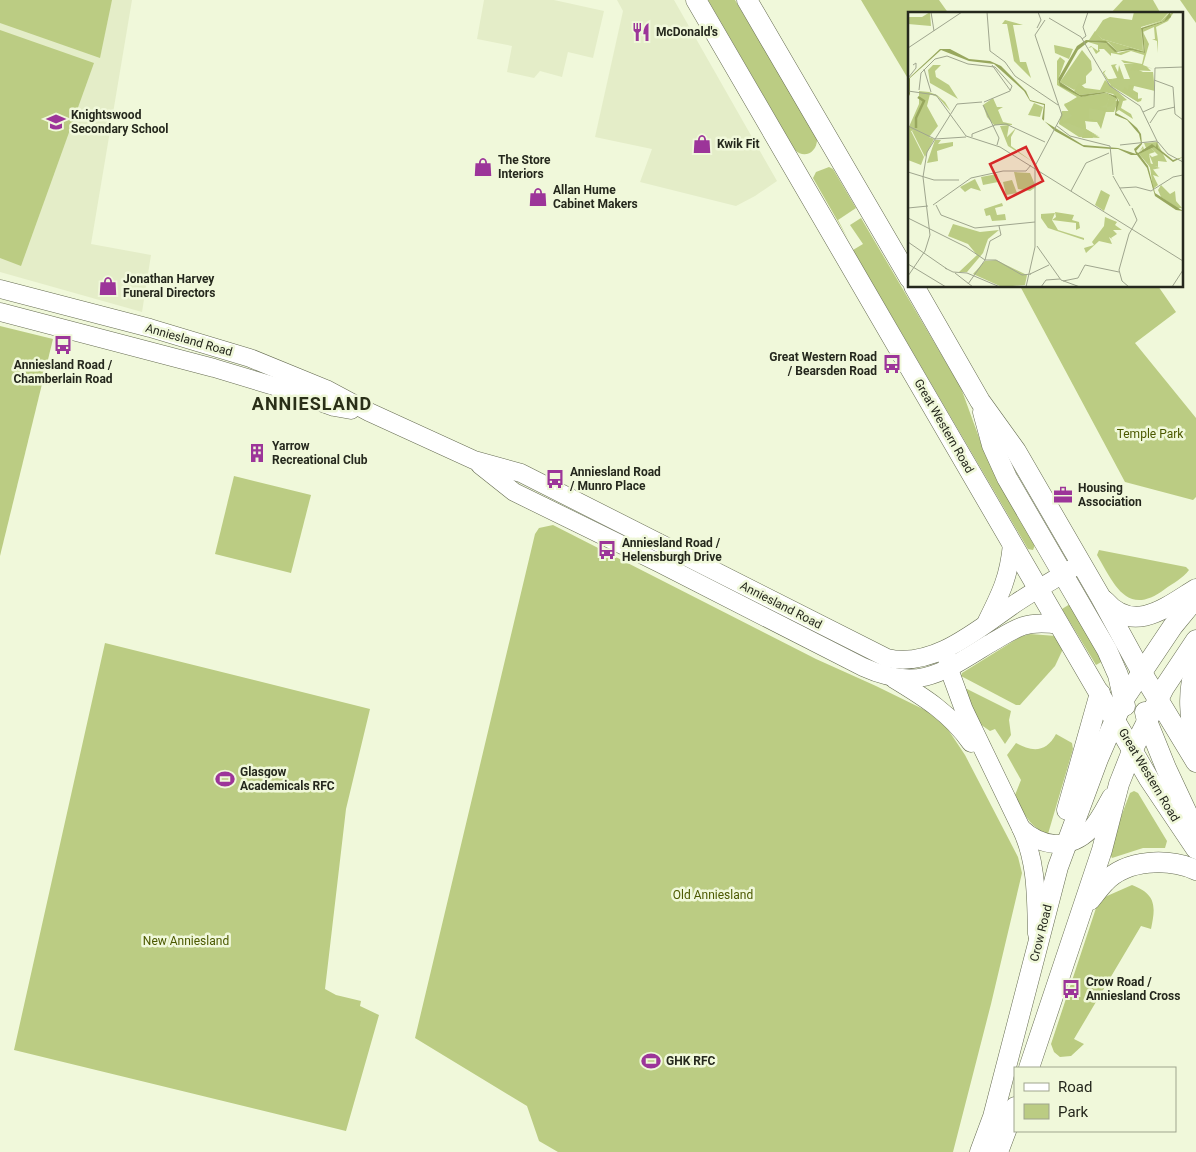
<svg xmlns="http://www.w3.org/2000/svg" width="1196" height="1152" font-family="Roboto,sans-serif">
	<style>
		.built { fill: #e4edc8 }
		.green { fill: #bbcc83 }
		.forest { fill: #bacb80 }
		.lines { fill: none; stroke-linecap: round; stroke-linejoin: round }
		.secondary-casing { stroke: #656b51; stroke-width: 19 }
		.primary-casing { stroke: #656b51; stroke-width: 21 }
		.secondary { stroke: #fff; stroke-width: 18 }
		.primary { stroke: #fff; stroke-width: 20 }
		.labels { text-anchor: middle; stroke-width: 5; stroke-linejoin: round; paint-order: stroke }
		.poi-label { font-size: 12px; font-weight: bold; fill: #25281d; stroke: #f0f8da; text-anchor: start }
		.street-label { font-size: 12px; fill: #25281d; stroke: #f0f8da }
		.park-label { font-size: 12px; fill: #4c5900; stroke: #f0f8da }
		.district-label { font-size: 18px; font-weight: bold; letter-spacing: 1px; fill: #2a2f18; stroke: #f0f8da }
		.inset-river { fill: none; stroke: #98a75e; stroke-width: 2.5 }
		.inset-road { fill: none; stroke: #9fa58e; stroke-width: 1 }
		.view { fill: #d62828; fill-opacity: 0.15; stroke: #d62828; stroke-width: 2.5 }
		.inset-edge { fill: none; stroke: #25281d; stroke-width: 2.5 }
	</style>
	<rect width="100%" height="100%" fill="#f0f8da"/>
	<!-- built -->
	<g class="built">
		<polygon points="0,0 132,0 91,244 151,255 142,312 0,272"/>
		<polygon points="484,0 554,0 604,11 593,58 568,52 562,77 540,71 534,78 507,72 512,46 477,39"/>
		<polygon points="617,0 674,0 777,181 755,196 736,206 640,182 652,149 595,137 623,11"/>
	</g>
	<!-- green -->
	<g class="green">
		<polygon points="0,0 112,0 100,58 0,23"/>
		<path d="M 708,0 L 735,0 L 817,138 C 818,151 805,160 795,150 Z"/>
		<polygon points="861,0 939,0 949,14 910,14 910,82"/>
		<polygon points="1123,0 1153,0 1161,14 1110,14"/>
		<polygon points="1180,0 1196,0 1196,23"/>
		<polygon points="0,30 94,63 21,266 0,258"/>
		<polygon points="829,167 833,169 856,208 838,220 848,239 813,178 816,172"/>
		<polygon points="861,218 961,388 985,454 1035,545 1033,550 1028,549 853,250 863,244 850,225"/>
		<polygon points="1020,286 1158,286 1176,312 1135,343 1196,418 1196,497 1193,500 1125,482"/>
		<polygon points="0,326 53,339 0,556"/>
		<polygon points="234,476 311,495 291,573 215,554"/>
		<polygon points="553,525 816,659 876,686 927,711 947,728 965,755 1018,857 1022,873 991,1004 953,1152 558,1152 539,1141 527,1106 415,1038 535,534 539,528"/>
		<path d="M 1099,550 L 1186,567 L 1189,570 C 1183,578 1172,584 1165,589 C 1127,618 1114,584 1097,555 Z"/>
		<polygon points="1070,604 1103,661 1096,665 1062,609"/>
		<polygon points="1030,634 1056,636 1063,649 1055,666 1020,705 1016,705 961,676 962,673 1020,637"/>
		<polygon points="105,643 370,709 346,809 325,989 336,995 361,1001 360,1006 379,1015 346,1131 14,1050"/>
		<polygon points="964,689 967,689 1011,711 1009,720 1011,735 1005,744 995,729 990,731 980,724"/>
		<path d="M 1056,734 L 1072,743 L 1073,749 L 1048,834 C 1029,827 1023,812 1015,795 L 1021,780 L 1007,755 L 1016,743 C 1032,752 1046,753 1056,734 Z"/>
		<polygon points="1134,791 1138,793 1167,841 1165,848 1143,848 1112,858 1108,851 1130,793"/>
	</g>
	<!-- forest -->
	<path class="forest" d="M 1132,885 C 1156,894 1156,906 1151,929 L 1141,926 L 1074,1039 L 1084,1044 L 1071,1056 L 1060,1057 L 1054,1052 L 1051,1044 L 1098,902 L 1107,896 Z"/>
	<g class="lines">
		<!-- secondary casing -->
		<g class="secondary-casing">
			<g id="secondary">
				<path d="M 0,289 L 150,328 L 250,358 L 326,389 L 369,412 L 474,460 L 521,473 L 887,658 C 934,669 979,628 1016,603 C 1037,589 1059,577 1081,563"/>
				<polyline points="0,312 214,368 287,390 334,407 351,410"/>
				<path d="M 480,465 L 514,492 L 659,563 L 863,667 C 918,692 942,673 989,644 C 1000,638 1011,630 1023,626 C 1035,622 1047,623 1060,625"/>
				<path d="M 987,621 C 1001,593 1009,577 1012,544"/>
				<path d="M 947,658 L 949,669 L 964,710 L 1021,828 C 1037,862 1036,897 1037,934"/>
				<path d="M 894,679 C 924,697 951,714 971,743"/>
				<path d="M 1021,828 C 1041,847 1069,851 1090,830 C 1099,821 1105,808 1111,797"/>
			</g>
		</g>
		<!-- primary casing -->
		<g class="primary-casing">
			<g id="primary">
				<polyline points="696,0 1149,779 1196,849"/>
				<polyline points="747,0 910,279"/>
				<polyline points="914,286 980,401 1016,451 1100,596 1142,673 1196,762"/>
				<polyline points="983,412 992,445 1007,478 1107,650 1118,675 1125,706"/>
				<path d="M 1105,601 C 1134,635 1168,606 1196,589"/>
				<polyline points="1145,712 1147,721 1166,768 1196,832"/>
				<path d="M 1196,754 C 1192,727 1185,693 1196,667"/>
				<polyline points="1067,810 1100,693"/>
				<path d="M 1090,900 C 1095,894 1100,887 1105,882 C 1127,859 1168,858 1196,870"/>
				<polyline points="1029,1068 1102,850 1119,784 1132,751 1164,688 1196,640"/>
				<polyline points="980,1152 993,1117 1058,867 1098,759 1124,699 1173,626 1196,598"/>
				<polyline points="998,1152 1015,1107"/>
			</g>
		</g>
		<!-- secondary -->
		<use href="#secondary" class="secondary"/>
		<!-- primary -->
		<use href="#primary" class="primary"/>
	</g>
	<!-- icons -->
	<defs>
		<g id="restaurant-bare" transform="scale(1.5)"><path d="M-5-6h1v4h1v-4h1v4h1v-4h1v5L-1.5 .5V6h-2V.5L-5-1ZM5-6V6H3V1.5H1.5Q1.5-4 5-6Z" fill="#9c3599" stroke="#f0f8da" stroke-width="2.5" paint-order="stroke"/></g>
		<g id="school-bare" transform="scale(1.5)"><path d="M0-5L7-2L0 1L-7-2ZM-4 1L0 2.5L4 1V4Q0 6-4 4Z" fill="#9c3599" stroke="#f0f8da" stroke-width="2.5" paint-order="stroke"/></g>
		<g id="shop-bare" transform="scale(1.5)"><path d="M-5-2.5h2.3a2.7 3.5 0 0 1 5.4 0H5L5.5 6h-11ZM-1.5-2.5h3a1.5 2.3 0 0 0-3 0Z" fill="#9c3599" stroke="#f0f8da" stroke-width="2.5" paint-order="stroke"/></g>
		<g id="bus-bare" transform="scale(1.5)"><path d="M-5-6H5V4H4V6H2V4H-2V6H-4V4H-5ZM-3.5-4V0h7V-4ZM-3.5 1.2v1.5H-2V1.2ZM2 1.2v1.5H3.5V1.2Z" fill="#9c3599" stroke="#f0f8da" stroke-width="2.5" paint-order="stroke"/></g>
		<g id="building-bare" transform="scale(1.5)"><path d="M-4-6H4V6H1V3H-1V6H-4ZM-2.5-4.3h1.7v1.8h-1.7ZM.8-4.3h1.7v1.8H.8ZM-2.5-1h1.7V.8h-1.7ZM.8-1h1.7V.8H.8Z" fill="#9c3599" stroke="#f0f8da" stroke-width="2.5" paint-order="stroke"/></g>
		<g id="office-bare" transform="scale(1.5)"><path d="M-6-3h4V-5.5h4V-3h4V5H-6ZM-1-4.5V-3h2v-1.5ZM-6 0V1H6V0Z" fill="#9c3599" stroke="#f0f8da" stroke-width="2.5" paint-order="stroke"/></g>
		<g id="stadium-bare" transform="scale(1.5)"><path d="M0-5a6.5 5 0 1 0 0 10a6.5 5 0 1 0 0-10ZM-3.5-1.8h7v3.6h-7Z" fill="#9c3599" stroke="#f0f8da" stroke-width="2.5" paint-order="stroke"/></g>
	</defs>
	<g fill-rule="evenodd">
		<use href="#restaurant-bare" x="641" y="32"/>
		<use href="#school-bare" x="56" y="122"/>
		<use href="#shop-bare" x="702" y="144"/>
		<use href="#shop-bare" x="483" y="167"/>
		<use href="#shop-bare" x="538" y="197"/>
		<use href="#shop-bare" x="108" y="286"/>
		<use href="#bus-bare" x="63" y="345"/>
		<use href="#bus-bare" x="892" y="364"/>
		<use href="#building-bare" x="257" y="453"/>
		<use href="#bus-bare" x="555" y="479"/>
		<use href="#office-bare" x="1063" y="495"/>
		<use href="#bus-bare" x="607" y="550"/>
		<use href="#stadium-bare" x="225" y="779"/>
		<use href="#bus-bare" x="1071" y="989"/>
		<use href="#stadium-bare" x="651" y="1061"/>
	</g>
	<g class="labels">
		<!-- poi labels -->
		<g class="poi-label">
			<text x="656" y="36">McDonald's</text>
			<text x="71" y="119">Knightswood<tspan x="71" dy="14">Secondary School</tspan></text>
			<text x="717" y="148">Kwik Fit</text>
			<text x="498" y="164">The Store<tspan x="498" dy="14">Interiors</tspan></text>
			<text x="553" y="194">Allan Hume<tspan x="553" dy="14">Cabinet Makers</tspan></text>
			<text x="123" y="283">Jonathan Harvey<tspan x="123" dy="14">Funeral Directors</tspan></text>
			<text x="877" y="361" text-anchor="end">Great Western Road<tspan x="877" dy="14">/ Bearsden Road</tspan></text>
			<text x="63" y="369" text-anchor="middle">Anniesland Road /<tspan x="63" dy="14">Chamberlain Road</tspan></text>
			<text x="272" y="450">Yarrow<tspan x="272" dy="14">Recreational Club</tspan></text>
			<text x="570" y="476">Anniesland Road<tspan x="570" dy="14">/ Munro Place</tspan></text>
			<text x="1078" y="492">Housing<tspan x="1078" dy="14">Association</tspan></text>
			<text x="622" y="547">Anniesland Road /<tspan x="622" dy="14">Helensburgh Drive</tspan></text>
			<text x="240" y="776">Glasgow<tspan x="240" dy="14">Academicals RFC</tspan></text>
			<text x="1086" y="986">Crow Road /<tspan x="1086" dy="14">Anniesland Cross</tspan></text>
			<text x="666" y="1065">GHK RFC</text>
		</g>
		<!-- street labels -->
		<g class="street-label">
			<text transform="translate(189 340) rotate(16)" y="4">Anniesland Road</text>
			<text transform="translate(944 426) rotate(60)" y="4">Great Western Road</text>
			<text transform="translate(781 605) rotate(27)" y="4">Anniesland Road</text>
			<text transform="translate(1149 775) rotate(59)" y="4">Great Western Road</text>
			<text transform="translate(1041 933) rotate(-76)" y="4">Crow Road</text>
		</g>
		<!-- park labels -->
		<g class="park-label">
			<text x="1150" y="438">Temple Park</text>
			<text x="713" y="899">Old Anniesland</text>
			<text x="186" y="945">New Anniesland</text>
		</g>
		<!-- district labels -->
		<g class="district-label">
			<text x="312" y="410">ANNIESLAND</text>
		</g>
	</g>
	<!-- overview -->
	<g transform="translate(908 12)">
		<rect width="275" height="275" fill="#f0f8da"/>
		<path d="M 22,0 L 23,14 L 0,12 L 0,5 L 14,5 ZM 226,0 L 261,0 L 253,9 L 233,15 L 235,39 L 194,27 L 187,20 L 195,8 L 202,5 L 224,8 ZM 146,33 L 165,37 L 161,47 L 147,41 ZM 174,38 L 183,49 L 184,58 L 178,64 L 178,71 L 166,78 L 152,70 ZM 216,52 L 226,52 L 227,56 L 235,60 L 245,60 L 247,79 L 226,74 L 225,78 L 230,81 L 230,90 L 203,74 L 201,69 L 205,67 L 222,67 ZM 25,53 L 33,53 L 27,59 L 28,65 L 41,73 L 50,87 L 22,71 L 20,58 ZM 11,79 L 21,80 L 29,83 L 37,90 L 43,100 L 30,85 L 15,80 L 22,82 L 19,94 L 30,114 L 21,125 L 26,127 L 17,145 L 4,119 L 7,118 L 3,119 L 16,145 L 13,153 L 0,148 L 0,117 L 11,92 ZM 177,84 L 210,89 L 206,100 L 197,100 L 193,115 L 190,110 L 177,109 L 178,117 L 192,126 L 171,125 L 151,112 L 154,99 L 162,99 L 156,92 ZM 85,86 L 89,95 L 95,95 L 90,98 L 95,110 L 104,112 L 104,113 L 86,113 L 79,105 L 75,93 ZM 126,91 L 135,95 L 132,105 L 120,103 ZM 101,113 L 99,125 L 108,116 L 103,125 L 103,134 L 125,150 L 100,134 L 92,114 ZM 27,128 L 33,128 L 30,132 L 45,130 L 45,134 L 29,139 L 30,149 L 19,151 ZM 249,130 L 259,150 L 250,149 L 250,155 L 246,154 L 252,156 L 243,158 L 240,151 L 245,152 L 241,142 L 244,145 L 250,143 L 243,136 L 234,141 L 237,145 L 232,142 L 235,136 L 231,140 L 235,134 L 236,138 L 238,136 L 236,131 ZM 106,160 L 122,161 L 128,175 L 122,179 L 110,177 ZM 89,162 L 90,170 L 75,173 L 73,165 ZM 67,167 L 73,179 L 63,176 L 57,180 L 52,175 ZM 104,168 L 109,181 L 98,183 L 95,170 ZM 253,173 L 262,182 L 267,179 L 268,189 L 274,196 L 269,196 L 253,185 L 250,178 ZM 193,178 L 202,183 L 196,199 L 187,193 ZM 94,191 L 95,194 L 87,196 L 89,203 L 97,202 L 98,208 L 84,209 L 82,203 L 78,204 L 76,197 ZM 133,195 L 133,202 L 147,201 L 144,208 L 150,218 L 176,226 L 176,228 L 140,216 L 133,206 ZM 197,205 L 209,210 L 207,213 L 214,218 L 205,218 L 209,222 L 203,226 L 205,228 L 201,225 L 204,232 L 191,229 L 178,241 L 176,236 L 186,233 L 184,230 L 196,214 ZM 45,212 L 72,220 L 91,218 L 80,227 L 75,241 L 59,260 L 51,260 L 69,243 L 60,232 L 40,224 ZM 88,248 L 119,263 L 117,273 L 94,275 L 65,262 L 77,249 Z" fill="#bbcc83"/>
		<path d="M 262,0 L 260,5 L 256,9 L 233,16 L 236,40 L 230,40 L 222,36 L 209,39 L 200,30 L 181,28 L 187,19 L 194,27 L 235,39 L 233,16 L 253,9 ZM 264,0 L 266,0 L 260,9 L 248,15 L 250,29 L 249,41 L 249,29 L 244,27 L 247,27 L 246,15 L 235,20 L 241,32 L 235,53 L 245,57 L 248,48 L 245,57 L 239,55 L 243,59 L 222,58 L 226,52 L 216,51 L 213,48 L 234,52 L 236,43 L 223,39 L 213,43 L 203,41 L 203,44 L 196,37 L 191,37 L 192,39 L 188,42 L 184,35 L 180,36 L 183,34 L 190,39 L 190,33 L 180,30 L 198,31 L 210,41 L 223,38 L 237,41 L 235,17 L 256,10 ZM 97,8 L 115,13 L 105,13 L 112,50 L 118,50 L 123,66 L 106,49 L 99,12 L 94,12 ZM 152,45 L 157,49 L 150,68 L 153,74 L 173,85 L 198,81 L 209,87 L 203,94 L 199,95 L 201,87 L 198,93 L 192,95 L 199,96 L 193,117 L 189,110 L 177,109 L 178,117 L 192,125 L 183,121 L 185,126 L 174,126 L 176,120 L 180,119 L 160,111 L 151,112 L 154,99 L 155,110 L 164,104 L 156,93 L 169,85 L 149,73 L 149,49 ZM 181,96 L 196,99 L 193,109 L 181,107 ZM 209,52 L 207,54 L 210,60 L 211,53 L 216,67 L 205,67 L 202,71 L 214,79 L 217,75 L 220,78 L 221,73 L 226,73 L 222,79 L 230,81 L 230,84 L 222,81 L 229,87 L 234,86 L 233,89 L 230,90 L 201,71 L 195,61 L 195,60 L 198,58 L 196,61 L 200,67 L 203,67 L 209,66 L 203,53 ZM 197,68 L 219,88 L 215,89 L 213,96 L 223,102 L 225,107 L 211,98 L 208,100 L 211,88 L 205,82 L 196,80 L 172,83 L 166,79 L 171,71 L 177,76 L 192,78 ZM 243,136 L 247,140 L 241,142 L 243,153 L 240,151 L 251,165 L 245,163 L 250,173 L 245,177 L 242,155 L 231,142 ZM 147,200 L 166,203 L 164,208 L 171,210 L 172,216 L 168,218 L 168,211 L 144,208 L 148,205 Z" fill="#bacb80" fill-rule="evenodd"/>
		<path d="M 262,0 L 263,5 L 256,10 L 235,17 L 237,41 L 223,38 L 207,40 L 198,31 L 180,30 L 170,38 L 152,70 L 172,83 L 196,80 L 208,84 L 211,90 L 208,101 L 219,107 L 229,116 L 233,122 L 234,132 L 228,139 L 230,141 L 244,132 L 248,135 L 249,130 L 250,136 L 265,148 L 275,145 L 265,150 L 246,135 L 231,142 L 240,154 L 247,181 L 275,199 L 268,198 L 247,184 L 239,156 L 229,143 L 223,143 L 210,137 L 203,137 L 176,135 L 147,119 L 134,107 L 136,93 L 122,89 L 116,79 L 86,52 L 61,49 L 33,38 L 2,66 L 2,82 L 0,86 L 0,68 L 2,65 L 32,37 L 42,37 L 61,47 L 82,49 L 93,54 L 118,79 L 122,88 L 137,92 L 136,109 L 175,133 L 210,136 L 228,142 L 226,137 L 233,131 L 231,122 L 219,108 L 207,103 L 209,87 L 198,81 L 173,85 L 152,74 L 150,67 L 169,34 L 178,28 L 198,29 L 209,39 L 222,36 L 236,40 L 233,16 L 256,9 Z" fill="#98a75e"/>
		<path class="inset-river" d="M 8,116 L 8,106 L 16,89 L 10,85"/>
		<path class="inset-road" d="M 23,0 L 26,19M 79,0 L 82,39 L 97,50 L 107,64 L 150,93M 141,6 L 173,25 L 202,74 L 232,94 L 250,131M 129,16 L 133,8 L 130,0M 174,27 L 178,24 L 175,15 L 180,0M 0,36 L 54,0M 84,53 L 102,78M 16,57 L 23,80M 0,66 L 8,56 L 8,51 L 5,53M 246,68 L 265,75 L 267,102 L 275,108M 11,78 L 13,61 L 27,47 L 39,44 L 60,52 L 87,55 L 104,74 L 102,79M 0,79 L 28,83 L 58,124 L 92,135 L 275,249M 76,90 L 102,79M 75,93 L 91,126 L 89,133M 235,100 L 246,95 L 247,56 L 275,55M 242,111 L 250,99 L 267,95M 0,114 L 27,127 L 58,125M 149,114 L 162,124 L 202,134M 64,125 L 64,122 L 87,113 L 98,112 L 137,130M 250,130 L 260,142 L 275,150M 212,133 L 249,129M 202,134 L 205,163M 0,160 L 26,168 L 51,168M 205,164 L 222,194M 212,176 L 228,175 L 243,179 L 265,165 L 275,163M 163,179 L 178,151 L 201,141M 25,193 L 63,166 L 95,159 L 118,159 L 123,153M 28,193 L 33,203 L 67,216 L 127,210M 0,196 L 20,194M 0,206 L 58,235 L 77,248M 0,230 L 39,257M 129,234 L 153,268 L 172,275M 77,248 L 88,248 L 114,263 L 123,262M 0,252 L 38,275M 37,256 L 45,260 L 59,261 L 92,275M 47,261 L 65,275M 122,262 L 141,253M 0,264 L 17,239 L 22,223 L 15,165 L 19,140 L 49,92 L 74,90M 155,269 L 170,266 L 177,253 L 211,260M 60,272 L 77,248 L 82,229 L 93,223 L 91,214M 118,275 L 127,235 L 127,154 L 154,103 L 127,23 L 137,8M 133,275 L 138,268 L 152,267M 221,275 L 214,269 L 211,258 L 221,222 L 229,208 L 224,196M 264,275 L 275,258"/>
		<path class="view" d="M 118,135 L 135,169 L 99,187 L 82,152 Z"/>
		<rect width="275" height="275" class="inset-edge"/>
	</g>
	<!-- legend -->
	<rect x="1014" y="1067" width="162" height="65" fill="#f0f8da" stroke="#9fa58e"/>
	<rect x="1024" y="1083" width="25" height="8" fill="#ffffff" stroke="#9fa58e"/>
	<text x="1058" y="1092" font-size="15" fill="#25281d">Road</text>
	<rect x="1024" y="1104" width="25" height="15" fill="#bbcc83" stroke="#9fa58e"/>
	<text x="1058" y="1117" font-size="15" fill="#25281d">Park</text>
</svg>
